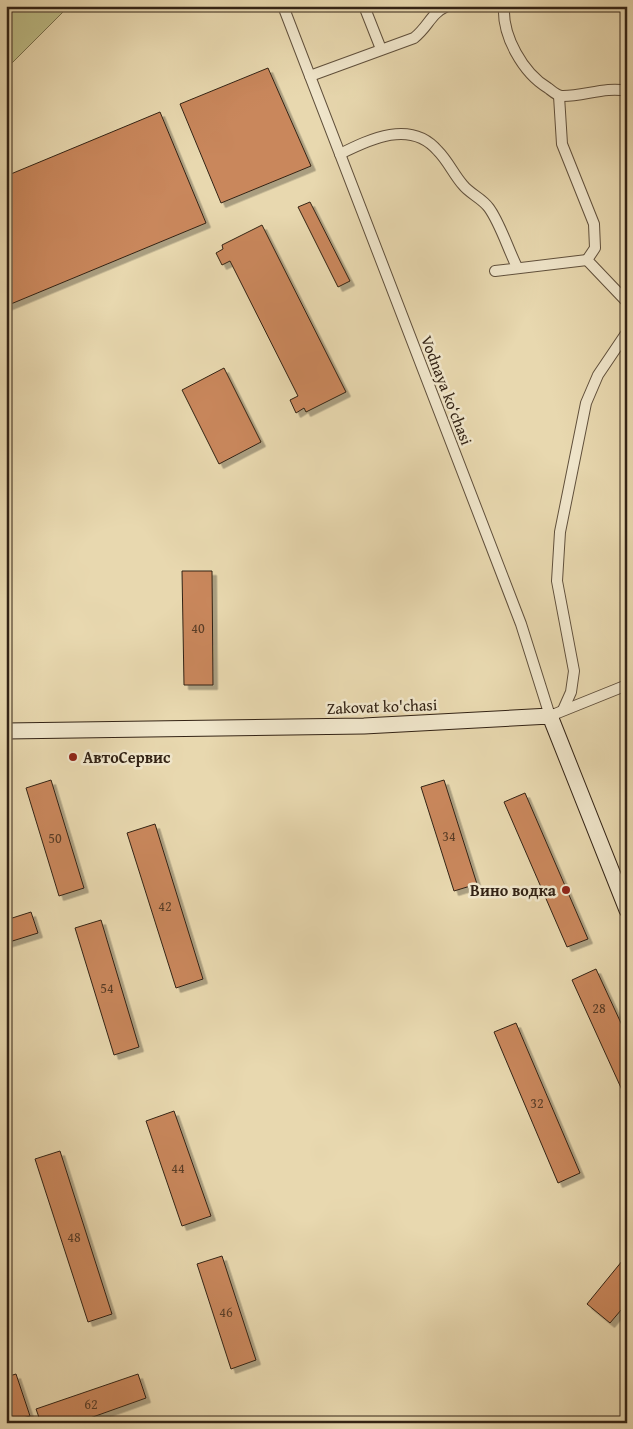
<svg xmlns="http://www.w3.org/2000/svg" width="633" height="1429" font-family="'Gentium Book Plus',serif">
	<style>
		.green { fill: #bdbc86; stroke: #78704e }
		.building { fill: #c9875b; stroke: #332315; filter: url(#shadow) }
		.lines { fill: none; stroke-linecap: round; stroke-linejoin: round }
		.minor-casing { stroke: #60503c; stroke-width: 12 }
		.secondary-casing { stroke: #332315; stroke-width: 17 }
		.minor { stroke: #f0e6cb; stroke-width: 10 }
		.secondary { stroke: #f0e6cb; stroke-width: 15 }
		.poi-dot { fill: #8f2418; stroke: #f0e6cb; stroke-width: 2 }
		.labels { text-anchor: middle; stroke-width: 5; stroke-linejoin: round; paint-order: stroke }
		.number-label { font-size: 14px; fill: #583c26 }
		.street-label { font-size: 16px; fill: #332315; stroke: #f0e6cb }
		.poi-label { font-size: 16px; font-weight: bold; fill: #332315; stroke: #f0e6cb; text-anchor: start }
	</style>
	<defs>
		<filter id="shadow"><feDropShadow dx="4.5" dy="4.5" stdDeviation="0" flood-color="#0004"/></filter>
	</defs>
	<rect width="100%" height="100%" fill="#e8d8af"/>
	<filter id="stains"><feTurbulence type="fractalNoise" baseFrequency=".004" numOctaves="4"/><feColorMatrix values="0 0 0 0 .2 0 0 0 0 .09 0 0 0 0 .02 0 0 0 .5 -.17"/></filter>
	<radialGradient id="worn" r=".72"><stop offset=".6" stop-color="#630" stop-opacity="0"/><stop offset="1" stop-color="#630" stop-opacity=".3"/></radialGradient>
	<!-- green -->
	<polygon class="green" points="6,6 69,6 6,69"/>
	<!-- building -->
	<g class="building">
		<polygon points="268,68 311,166 221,203 180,104"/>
		<polygon points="160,112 206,223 6,306 6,176"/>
		<polygon points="310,202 350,281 338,287 298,207"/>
		<polygon points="262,225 346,392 306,412 304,408 296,413 290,400 298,396 230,261 222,265 216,253 223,249 222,245"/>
		<polygon points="224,368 261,442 219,464 182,390"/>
		<polygon points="182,571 212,571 213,685 184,685"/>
		<polygon points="51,780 84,888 59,896 26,788"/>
		<polygon points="444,780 477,884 454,891 421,787"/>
		<polygon points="525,793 588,939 567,947 504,802"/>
		<polygon points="155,824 203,979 176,988 127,833"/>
		<polygon points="31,912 38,933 6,943 6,920"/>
		<polygon points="101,920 139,1047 114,1055 75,928"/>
		<polygon points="596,969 627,1036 627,1101 572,980"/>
		<polygon points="516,1023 580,1173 558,1183 494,1032"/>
		<polygon points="174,1111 211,1216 182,1226 146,1121"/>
		<polygon points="60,1151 112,1314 88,1322 35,1159"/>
		<polygon points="627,1255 627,1303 610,1323 587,1304"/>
		<polygon points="222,1256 256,1360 231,1369 197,1264"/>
		<polygon points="16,1374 30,1416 6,1423 6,1377"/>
		<polygon points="138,1374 146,1398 76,1423 41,1423 36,1409"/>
	</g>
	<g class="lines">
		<!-- minor casing -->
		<g class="minor-casing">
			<g id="minor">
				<polyline points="283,6 521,624 550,716 627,685"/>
				<polyline points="364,6 381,49"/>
				<path d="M 504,6 C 502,36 523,73 548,88 C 552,91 556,95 561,96 C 582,97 606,86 627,91"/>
				<path d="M 310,76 L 414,38 C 429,26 430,14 447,6"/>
				<polyline points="559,96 562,144 594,224 595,248 587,260 627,302"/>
				<path d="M 340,154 C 370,139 411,119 438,151 C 448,161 454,175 463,185 C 470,194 482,198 489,208 C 500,223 508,249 517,267"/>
				<polyline points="495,271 587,260"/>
				<polyline points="563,710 571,692 574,671 557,581 560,532 586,403 598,375 627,332"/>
			</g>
		</g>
		<!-- secondary casing -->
		<g class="secondary-casing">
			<polyline id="secondary" points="6,731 364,726 550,716 627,910"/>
		</g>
		<!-- minor -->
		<use href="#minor" class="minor"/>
		<!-- secondary -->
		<use href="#secondary" class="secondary"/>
	</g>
	<!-- markers -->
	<g class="poi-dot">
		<circle cx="73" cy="757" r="5"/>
		<circle cx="566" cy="890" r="5"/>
	</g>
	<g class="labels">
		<!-- number labels -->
		<g class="number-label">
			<text x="198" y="633">40</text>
			<text x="449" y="841">34</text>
			<text x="55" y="843">50</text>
			<text x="165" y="911">42</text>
			<text x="107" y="993">54</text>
			<text x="599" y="1013">28</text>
			<text x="537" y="1108">32</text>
			<text x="178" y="1173">44</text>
			<text x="74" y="1242">48</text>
			<text x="226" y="1317">46</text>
			<text x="91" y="1409">62</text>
		</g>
		<!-- street labels -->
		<g class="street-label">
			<text transform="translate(447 390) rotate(69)" y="6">Vodnaya ko‘chasi</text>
			<text transform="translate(382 706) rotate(-2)" y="6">Zakovat ko'chasi</text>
		</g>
		<!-- poi labels -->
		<g class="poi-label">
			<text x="83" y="763">АвтоСервис</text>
			<text x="556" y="896" text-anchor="end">Вино водка</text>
		</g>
	</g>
	<!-- margin -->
	<rect width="633" height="1429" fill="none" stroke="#e8d8af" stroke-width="25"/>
	<rect x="8" y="8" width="618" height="1414" fill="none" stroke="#332315" stroke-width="2.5"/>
	<rect x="12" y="12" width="608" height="1404" fill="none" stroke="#332315"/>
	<rect width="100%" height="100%" filter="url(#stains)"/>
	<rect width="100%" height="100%" fill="url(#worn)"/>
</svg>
